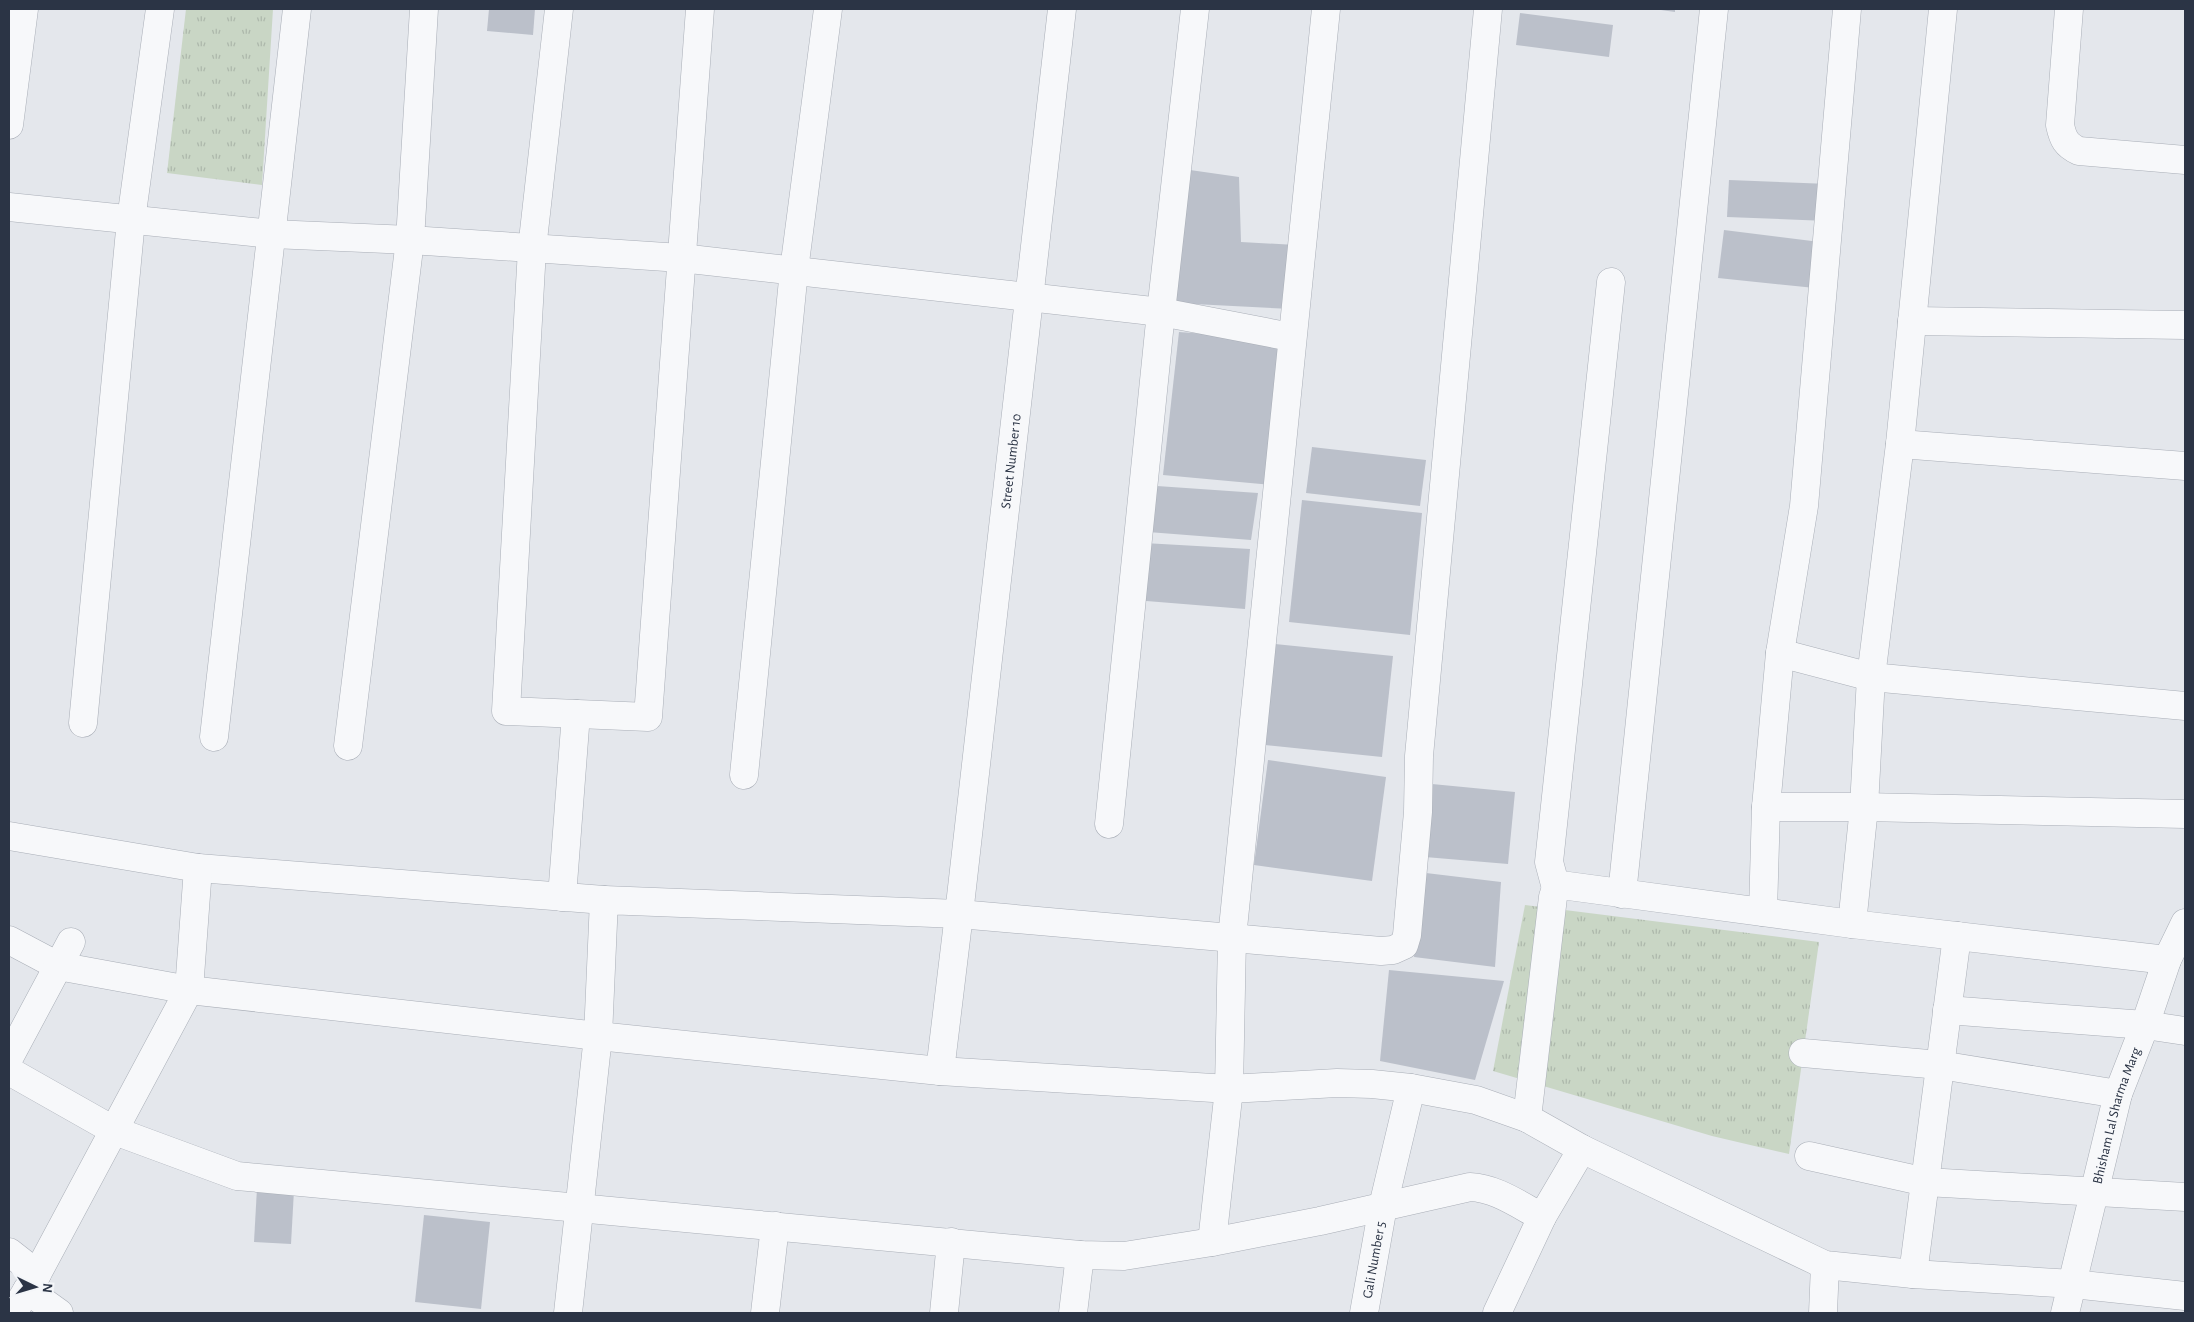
<svg xmlns="http://www.w3.org/2000/svg" width="2194" height="1322" font-family="'Alegreya Sans',sans-serif">
	<style>
		.park { fill: url(#park-tufts) }
		.building { fill: #bbc0ca }
		.lines { fill: none; stroke-linecap: round; stroke-linejoin: round }
		.street-casing { stroke: #a9aeb7; stroke-width: 29 }
		.street { stroke: #f7f8fa; stroke-width: 28 }
		.labels { text-anchor: middle; stroke-width: 4.5; stroke-linejoin: round; paint-order: stroke }
		.street-label { font-size: 14px; fill: #2b3445; stroke: #f4f6f9 }
	</style>
	<defs>
		<pattern id="park-tufts" width="24" height="20" patternUnits="userSpaceOnUse" patternTransform="scale(1.25)"><rect width="24" height="20" fill="#c9d6c5"/><path d="M3 7l-1-3M5 7V3M7 7l1-3M15 17l-1-3M17 17v-4M19 17l1-3" fill="none" stroke="#adb8ab"/></pattern>
	</defs>
	<rect width="100%" height="100%" fill="#e4e7ec"/>
	<!-- park -->
	<g class="park">
		<polygon points="186,9 273,9 262,185 167,173"/>
		<polygon points="1525,905 1819,942 1789,1154 1712,1136 1493,1071"/>
	</g>
	<!-- building -->
	<g class="building">
		<polygon points="489,9 535,9 533,35 487,31"/>
		<polygon points="1654,9 1675,9 1675,12"/>
		<polygon points="1520,13 1613,25 1609,57 1516,45"/>
		<polygon points="1183,169 1239,177 1241,242 1296,245 1291,309 1174,303"/>
		<polygon points="1729,180 1829,184 1827,221 1727,217"/>
		<polygon points="1724,230 1820,242 1815,288 1718,278"/>
		<polygon points="1179,332 1286,340 1272,485 1163,475"/>
		<polygon points="1312,447 1426,460 1420,506 1306,493"/>
		<polygon points="1157,486 1258,493 1251,540 1148,532"/>
		<polygon points="1302,500 1422,513 1410,635 1289,622"/>
		<polygon points="1144,543 1250,549 1245,609 1134,600"/>
		<polygon points="1275,644 1393,656 1382,757 1265,745"/>
		<polygon points="1268,760 1386,777 1372,881 1254,865"/>
		<polygon points="1432,784 1515,792 1508,864 1425,857"/>
		<polygon points="1426,873 1501,882 1495,967 1414,957"/>
		<polygon points="1389,970 1504,981 1475,1080 1380,1061"/>
		<polygon points="257,1188 294,1190 291,1244 254,1242"/>
		<polygon points="424,1215 490,1222 481,1309 415,1302"/>
	</g>
	<g class="lines">
		<!-- street casing -->
		<g class="street-casing">
			<g id="street">
				<polyline points="559,9 532,249 506,711 648,717 700,9"/>
				<path d="M 2069,9 L 2060,125 C 2063,139 2066,145 2079,151 L 2185,160"/>
				<polyline points="9,125 24,9"/>
				<polyline points="9,207 272,234 410,240 681,258 1161,312 1291,337"/>
				<polyline points="1912,321 2185,325"/>
				<polyline points="1900,444 2185,466"/>
				<polyline points="1780,653 1871,677 2185,706"/>
				<polyline points="83,723 131,220 160,9"/>
				<polyline points="214,737 297,9"/>
				<polyline points="348,746 410,240 424,9"/>
				<polyline points="744,775 794,270 828,9"/>
				<polyline points="1766,807 1864,807 2185,814"/>
				<polyline points="1109,824 1161,312 1195,9"/>
				<polyline points="9,836 198,868 604,900"/>
				<polyline points="1556,888 1549,862 1611,282"/>
				<polyline points="1622,894 1714,9"/>
				<polyline points="562,897 576,714"/>
				<polyline points="1763,912 1766,807 1780,653 1804,506 1847,9"/>
				<polyline points="1852,924 1864,807 1871,677 1900,444 1943,9"/>
				<polyline points="9,940 58,966 189,990 598,1036 940,1071 1229,1089 1337,1083 1372,1084 1411,1088 1476,1100 1527,1118 1582,1149"/>
				<polyline points="1947,1010 2145,1025 2185,1031"/>
				<polyline points="1803,1053 1940,1065 2118,1094"/>
				<polyline points="9,1058 71,942"/>
				<path d="M 9,1071 L 115,1131 L 237,1176 L 1080,1255 L 1124,1256 L 1212,1242 L 1320,1221 L 1470,1187 C 1496,1188 1519,1205 1542,1217 L 1582,1149 L 1825,1265 L 1913,1274 L 2073,1284 L 2185,1296"/>
				<path id="s1" d="M 940,1071 L 959,914 L 1062,9"/>
				<polyline points="1527,1118 1553,897 1556,888 1561,885 1852,924 2167,960"/>
				<polyline points="1809,1156 1926,1182 2185,1197"/>
				<polyline points="1212,1242 1229,1089 1232,938 1326,9"/>
				<polyline points="9,1252 37,1274"/>
				<polyline points="1913,1274 1957,936"/>
				<polyline points="27,1290 59,1313"/>
				<polyline points="13,1313 37,1274 189,990 198,868"/>
				<polyline points="568,1313 598,1036 604,900 959,914 1381,951 1393,950 1404,945 1407,935 1418,812 1419,756 1488,9"/>
				<polyline points="765,1313 775,1226"/>
				<polyline points="944,1313 951,1242"/>
				<polyline points="1073,1313 1080,1255"/>
				<path id="s2" d="M 1364,1313 L 1383,1206 L 1411,1088"/>
				<polyline points="1497,1313 1542,1217"/>
				<polyline points="1823,1313 1825,1265"/>
				<path id="s3" d="M 2065,1313 L 2118,1094 L 2145,1025 L 2167,960 L 2185,923"/>
			</g>
		</g>
		<!-- street -->
		<use href="#street" class="street"/>
	</g>
	<g class="labels">
		<!-- street labels -->
		<g class="street-label">
			<text dy="5" stroke="none"><textPath href="#s1" startOffset="614">Street Number 10</textPath></text>
			<text dy="5" stroke="none"><textPath href="#s3" startOffset="204">Bhisham Lal Sharma Marg</textPath></text>
			<text dy="5" stroke="none"><textPath href="#s2" startOffset="54">Gali Number 5</textPath></text>
		</g>
	</g>
	<!-- border -->
	<rect width="2194" height="1322" fill="none" stroke="#2b3445" stroke-width="20"/>
	<!-- north arrow -->
	<g transform="translate(35 1287) rotate(95)" stroke="#f4f6f9" stroke-width="4" paint-order="stroke">
	<path d="M0-4L9 19L0 12L-9 19Z" fill="#2b3445"/>
	<text y="-8" font-size="14" font-weight="bold" text-anchor="middle" fill="#2b3445">N</text>
	</g>
</svg>
